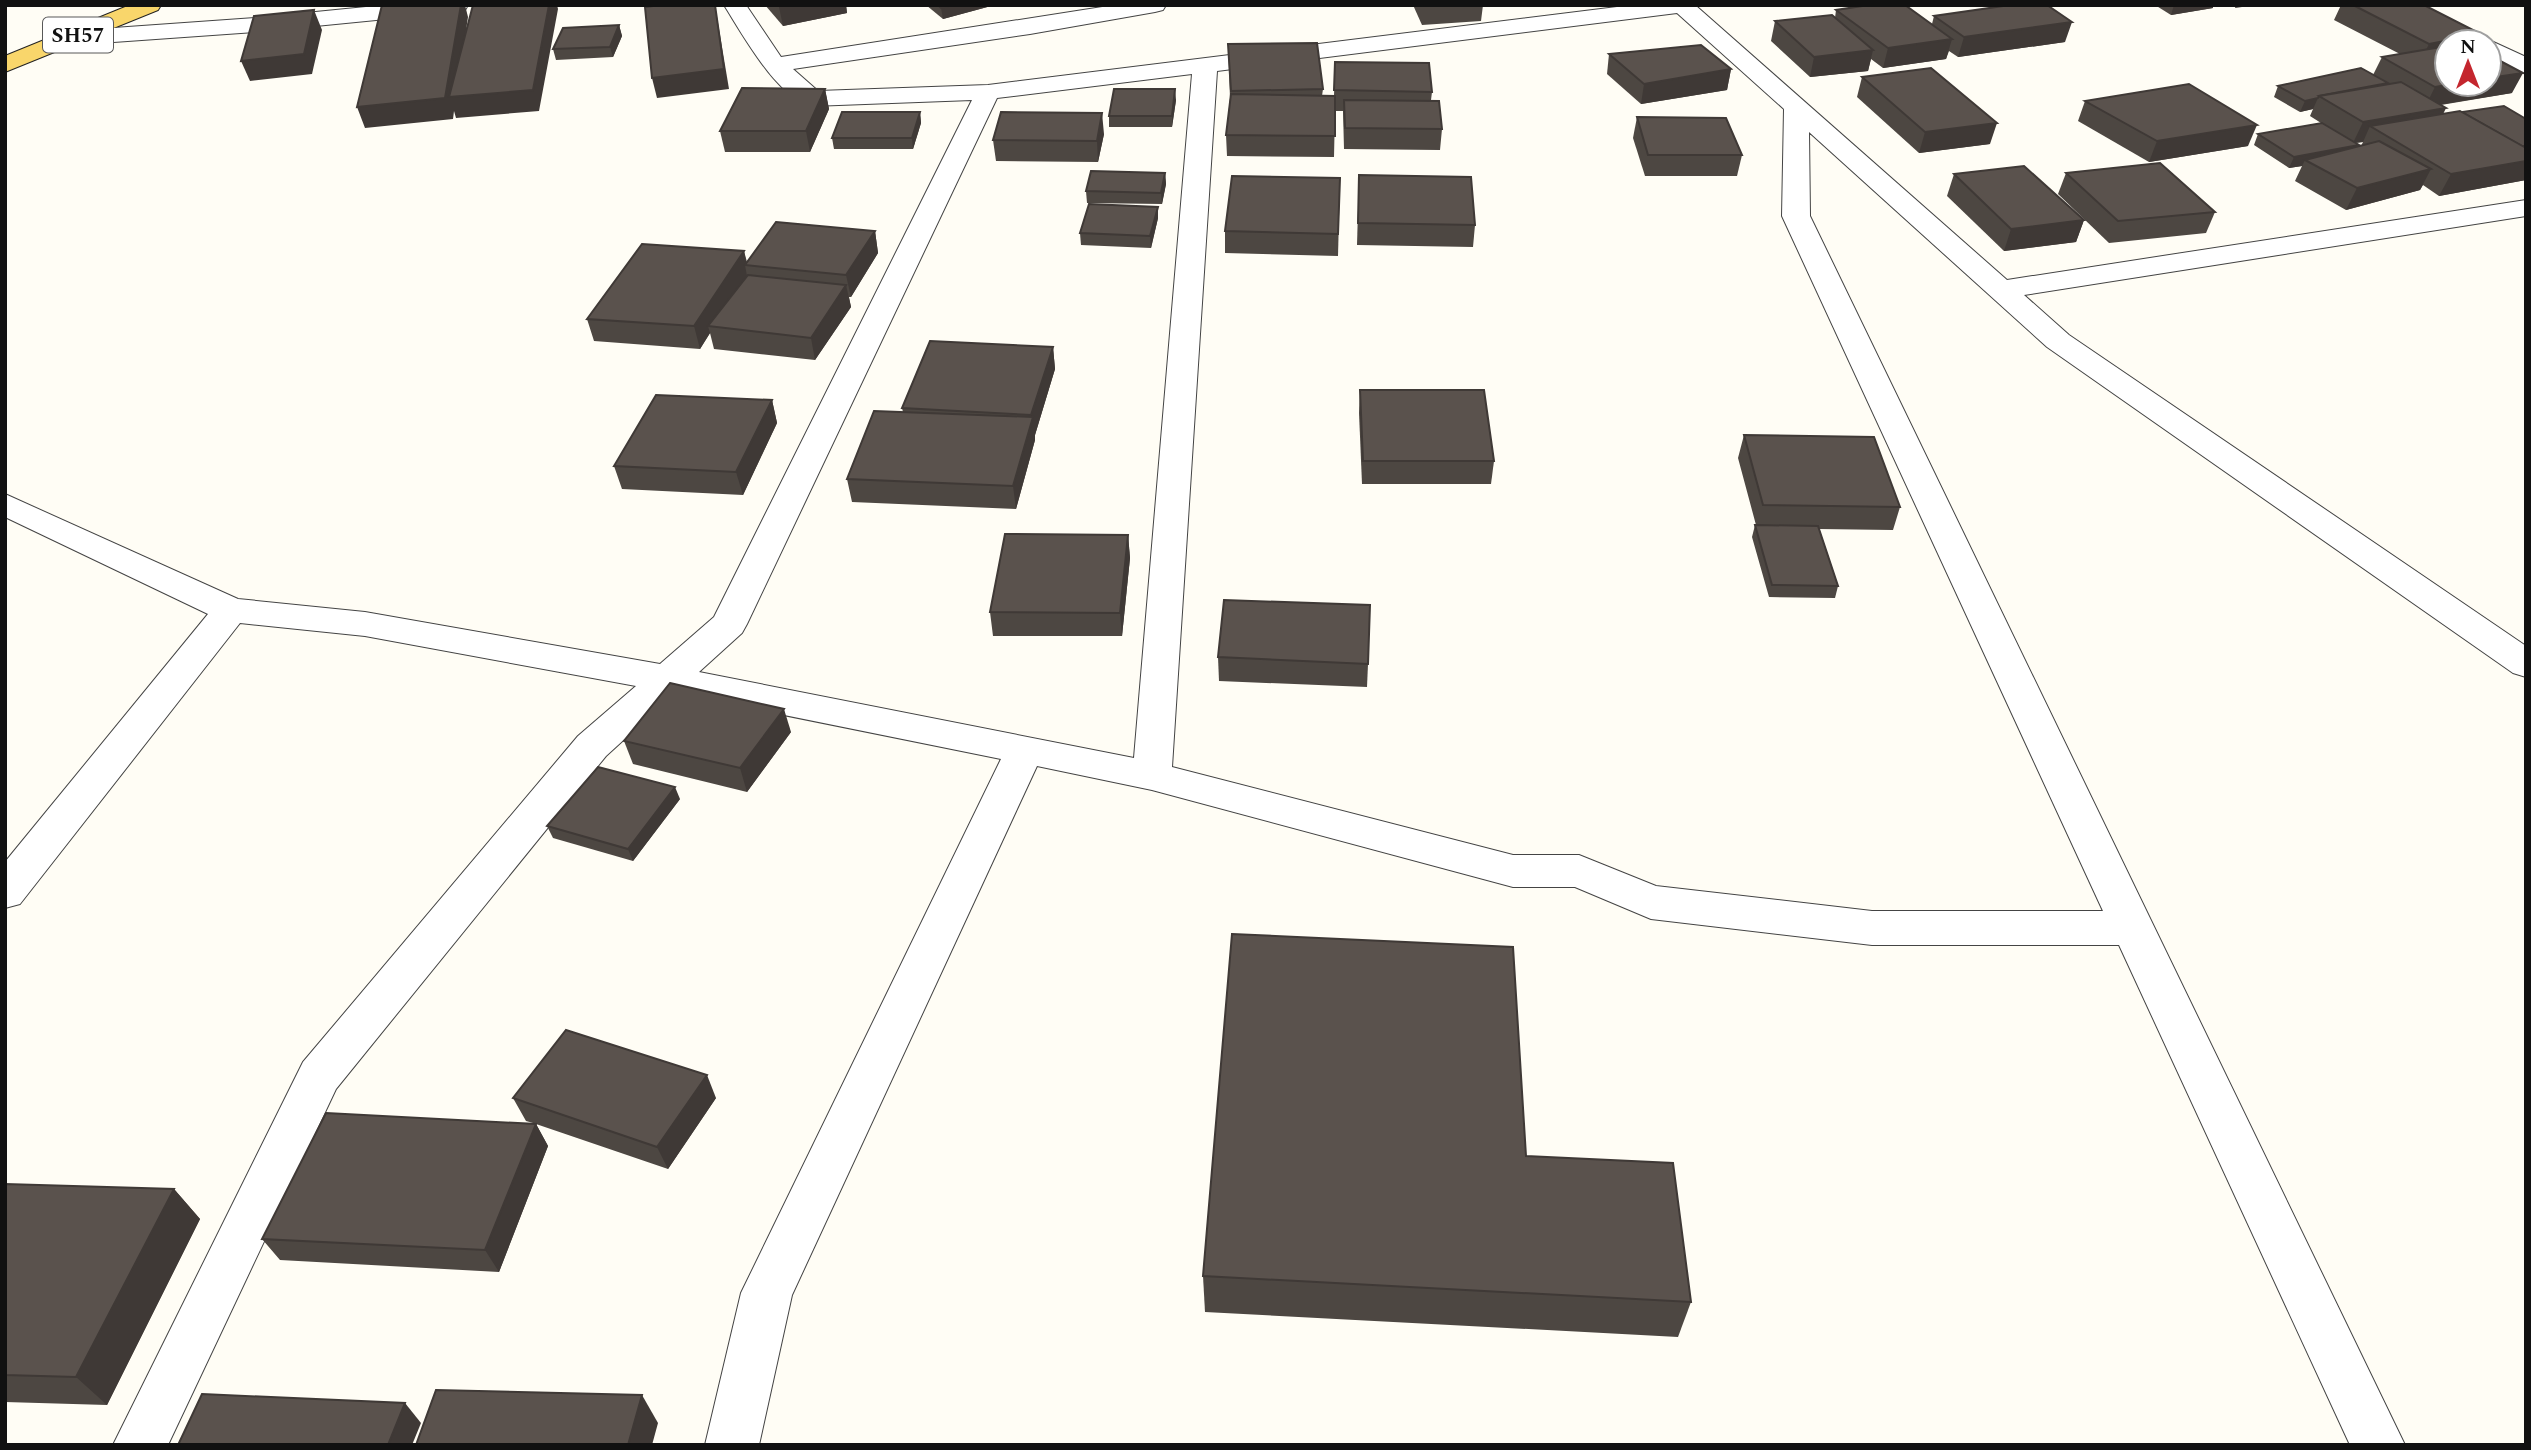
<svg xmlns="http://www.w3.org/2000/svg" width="2531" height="1450" font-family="Spectral,serif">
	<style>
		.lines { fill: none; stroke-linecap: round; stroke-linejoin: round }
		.minor-casing { stroke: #444; stroke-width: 2 }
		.major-casing { stroke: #222; stroke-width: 2 }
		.minor { fill: #fff; fill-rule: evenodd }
		.major { fill: #f9d66b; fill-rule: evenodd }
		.wall { fill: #4d4742; fill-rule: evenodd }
		.shaded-wall { fill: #3f3936 }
		.building { fill: #5a524d; stroke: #3f3936; stroke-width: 2 }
		.labels { text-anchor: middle; stroke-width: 7; stroke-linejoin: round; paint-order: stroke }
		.shield { fill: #fff; stroke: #585858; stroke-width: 2 }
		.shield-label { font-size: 21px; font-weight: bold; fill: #111 }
	</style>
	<rect width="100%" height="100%" fill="#fffdf5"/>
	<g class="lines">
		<!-- minor casing -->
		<g class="minor-casing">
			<g id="minor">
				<polygon points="386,5 468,5 465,10 457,12 255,32 71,45 63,43 59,38 63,33 71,31 255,18"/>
				<path d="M 724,5 L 746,5 L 781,57 L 1115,5 L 1166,5 L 1163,10 L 1155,12 L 1030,34 L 793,69 L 818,91 L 988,85 L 1633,5 L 1695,5 L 2007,280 L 2526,200 L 2526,216 L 2024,295 L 2069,335 L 2526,646 L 2526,677 L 2513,673 L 2047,347 L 1809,132 L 1810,216 L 2405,1445 L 2350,1445 L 2119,945 L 1872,945 L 1651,919 L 1575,887 L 1513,887 L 1152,790 L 1037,766 L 792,1295 L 759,1445 L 705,1445 L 741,1293 L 1001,759 L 675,693 L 606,756 L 336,1089 L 168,1445 L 113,1445 L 303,1062 L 578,736 L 636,686 L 365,636 L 240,623 L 20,904 L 5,908 L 5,862 L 208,614 L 5,517 L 5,494 L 238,599 L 365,612 L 660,664 L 714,617 L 972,100 L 812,106 C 777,98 743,35 724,5 ZM 1677,13 L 1784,109 L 1782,216 L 2103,911 L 1872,911 L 1656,886 L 1579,855 L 1513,855 L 1172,767 L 1217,71 ZM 1192,74 L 1134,758 L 699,672 L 742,633 L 747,624 L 997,98 Z"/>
				<polygon points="2489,40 2526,57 2526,74 2489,57 2489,42 2481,42"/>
			</g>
		</g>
		<!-- major casing -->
		<g class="major-casing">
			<polygon id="major" points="130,5 161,5 158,10 5,72 5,56"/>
		</g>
		<!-- minor -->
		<use href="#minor" class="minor"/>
		<!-- major -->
		<use href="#major" class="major"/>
	</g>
	<!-- wall -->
	<g class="wall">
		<polygon points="765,5 846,5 847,13 783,26"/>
		<polygon points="926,5 991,5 991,6 943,19"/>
		<polygon points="1413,5 1483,5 1481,21 1422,25"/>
		<polygon points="2155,5 2213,5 2213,8 2171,15"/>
		<path d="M 2341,5 L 2424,5 L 2447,42 L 2512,93 L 2441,105 L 2443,114 L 2462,112 L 2526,119 L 2526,180 L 2439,196 L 2423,185 L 2420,190 L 2346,210 L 2295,181 L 2302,166 L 2289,168 L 2254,145 L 2258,134 L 2321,123 L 2310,116 L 2313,109 L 2300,112 L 2274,97 L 2278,86 L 2373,75 L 2382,57 L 2400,54 L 2334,20 ZM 2363,142 L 2361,146 L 2358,146 L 2355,143 Z"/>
		<polygon points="1836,10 1932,24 1934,16 2065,42 1958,57 1949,51 1946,59 1883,68 1871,59 1868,71 1810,77 1771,41 1775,21 1835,18"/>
		<polygon points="619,25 622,36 613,57 556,60 553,49"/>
		<polygon points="1228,44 1323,89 1322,96 1334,96 1335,62 1432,92 1431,100 1442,129 1440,150 1344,149 1343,111 1335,111 1334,157 1227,156 1226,135 1230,98"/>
		<polygon points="1609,54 1731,69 1727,90 1641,104 1607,74"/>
		<polygon points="1862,77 1990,144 1919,153 1857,97"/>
		<polygon points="825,89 829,109 810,152 725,152 720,131"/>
		<polygon points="1176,100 1172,127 1109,127 1109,116"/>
		<polygon points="2085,101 2248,146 2149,162 2078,121"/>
		<polygon points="920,112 921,123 913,149 834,149 832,138"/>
		<polygon points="1637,117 1742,155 1737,176 1645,176 1633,138"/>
		<polygon points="1104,134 1098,162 996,161 993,140"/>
		<polygon points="1165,173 1166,184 1162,204 1087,203 1086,191"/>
		<polygon points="2066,173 2215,212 2206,233 2109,243 2058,194"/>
		<polygon points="1954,174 2084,220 2076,242 2004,251 1947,196"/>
		<polygon points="1359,175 1475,225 1473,247 1357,245"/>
		<polygon points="1340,178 1338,256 1225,253 1225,231"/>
		<polygon points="1158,207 1158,218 1151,248 1081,245 1080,233"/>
		<polygon points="875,231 878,253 851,297 849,297 851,307 815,360 714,349 710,333 700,349 594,341 587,319 744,251 747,262"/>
		<polygon points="1053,347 1055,369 1035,435 1035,440 1016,509 852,502 847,479 903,412 902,408"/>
		<polygon points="1360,390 1494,461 1491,484 1362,484 1359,413"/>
		<polygon points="772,400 777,423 743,495 622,489 614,466"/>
		<polygon points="1744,435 1900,507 1893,530 1819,529 1838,586 1835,598 1769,597 1752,537 1755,525 1756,525 1738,458"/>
		<polygon points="1128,535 1130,558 1122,636 993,636 990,612"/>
		<polygon points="1218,657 1368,664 1367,687 1219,681"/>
		<polygon points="791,732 747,792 633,764 624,741"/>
		<polygon points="680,799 633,861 553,838 547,826"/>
		<polygon points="513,1098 716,1098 668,1169 536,1124 548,1146 499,1272 280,1260 262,1239 533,1123 526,1121"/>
		<polygon points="1526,1156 1691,1302 1678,1337 1205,1312 1203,1276"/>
		<polygon points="5,1184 174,1189 200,1219 107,1405 5,1402"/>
	</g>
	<!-- shaded-wall -->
	<g class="shaded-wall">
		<polygon points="461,5 465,5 468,17 456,97 549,5 557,5 558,9 539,111 456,118 454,111 453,119 365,128 357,107"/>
		<polygon points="715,5 729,89 657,98 652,78"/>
		<polygon points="786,5 846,5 847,13 783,26 779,7"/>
		<polygon points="953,5 991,5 991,6 943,19 941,8"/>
		<polygon points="2174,5 2213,5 2213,8 2171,15"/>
		<polygon points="2236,5 2256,5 2235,8"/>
		<polygon points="314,10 322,30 312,74 250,81 241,61"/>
		<polygon points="2072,22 2065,42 1958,57 1964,37"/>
		<polygon points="619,25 622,36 613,57 610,47"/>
		<polygon points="2481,34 2477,42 2447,42 2447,58 2419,64 2429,44"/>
		<polygon points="1952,39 1946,59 1883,68 1888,48"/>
		<polygon points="1873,50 1868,71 1810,77 1814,57"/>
		<polygon points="1731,69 1727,90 1641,104 1644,84"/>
		<polygon points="2523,73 2512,93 2425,107 2435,87 2453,84 2489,84 2489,78"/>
		<polygon points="825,89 829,109 810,152 806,131"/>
		<polygon points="1175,89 1176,100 1172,127 1172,116"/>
		<polygon points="2318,98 2313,109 2300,112 2305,101"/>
		<polygon points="2446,108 2436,129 2370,126 2363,142 2353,143 2363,122"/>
		<polygon points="920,112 921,123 913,149 912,138"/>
		<polygon points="1102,113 1104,134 1098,162 1097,141"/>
		<polygon points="1997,123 1990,144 1919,153 1925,132"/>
		<polygon points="2257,125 2248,146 2149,162 2157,141"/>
		<polygon points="2359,145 2312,164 2305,160 2302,166 2289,168 2294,157"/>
		<polygon points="2526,161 2526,180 2439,196 2451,174"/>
		<polygon points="2431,169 2420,190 2346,210 2357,188"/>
		<polygon points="1165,173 1166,184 1162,204 1161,193"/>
		<polygon points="1158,207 1158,218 1151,248 1150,236"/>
		<polygon points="2084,220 2076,242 2004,251 2011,229"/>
		<polygon points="875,231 878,253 851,297 846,275"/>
		<polygon points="744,251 747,266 745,265 747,276 708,326 710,333 700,349 694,326"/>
		<polygon points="846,285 851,307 815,360 811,338"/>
		<polygon points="1053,347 1055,369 1035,435 1035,440 1016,509 1013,486 1032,420 1031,415"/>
		<polygon points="772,400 777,423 743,495 736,472"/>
		<polygon points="1128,535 1130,558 1122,636 1120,613"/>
		<polygon points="784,709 791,732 747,792 740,768"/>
		<polygon points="675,787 680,799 633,861 628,849"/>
		<polygon points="707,1075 716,1098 668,1169 657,1147"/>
		<polygon points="536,1124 548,1146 499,1272 485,1250"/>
		<polygon points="174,1189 200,1219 107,1405 76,1377"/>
		<polygon points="642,1395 658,1423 652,1445 628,1445"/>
		<polygon points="405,1403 421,1423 412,1445 388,1445"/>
	</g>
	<!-- building -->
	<g class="building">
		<polygon points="382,5 461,5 445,98 357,107"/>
		<polygon points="473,5 549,5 533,90 449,97"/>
		<polygon points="661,5 715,5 724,69 652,78 645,7"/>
		<polygon points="938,5 953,5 941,8"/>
		<polygon points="1869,5 1905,5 1952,39 1888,48 1836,10"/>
		<polygon points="2010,5 2047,5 2072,22 1964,37 1934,16"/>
		<polygon points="2353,5 2424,5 2481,34 2429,44"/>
		<polygon points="314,10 304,54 241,61 254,16"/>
		<polygon points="1832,15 1873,50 1814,57 1775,21"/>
		<polygon points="619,25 610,47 553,49 563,28"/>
		<polygon points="1317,43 1323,89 1231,91 1228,44"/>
		<polygon points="1701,45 1731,69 1644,84 1609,54"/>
		<polygon points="2447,46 2447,84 2453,84 2435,87 2382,57"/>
		<polygon points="2489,55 2523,73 2489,78"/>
		<polygon points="1335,62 1429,63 1432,92 1334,90"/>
		<polygon points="1931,68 1997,123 1925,132 1862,77"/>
		<polygon points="2361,68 2388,83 2319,96 2318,98 2305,101 2278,86"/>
		<polygon points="2401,82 2446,108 2363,122 2319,96"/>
		<polygon points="2189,84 2257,125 2157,141 2085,101"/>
		<polygon points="742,88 825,89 806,131 720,131"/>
		<polygon points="1114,89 1175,89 1172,116 1109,116"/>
		<polygon points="1231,94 1335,96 1335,136 1226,135"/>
		<polygon points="1344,100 1439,101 1442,129 1345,128"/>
		<polygon points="2504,106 2526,119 2526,146 2522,146 2462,112"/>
		<polygon points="2460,111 2526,148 2526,161 2451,174 2370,126"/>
		<polygon points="842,112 920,112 912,138 832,138"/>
		<polygon points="1001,112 1102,113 1097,141 993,140"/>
		<polygon points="1637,117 1726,118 1742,155 1648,155"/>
		<polygon points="2322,123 2359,145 2294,157 2258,134"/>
		<polygon points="2379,141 2431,169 2357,188 2305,160"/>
		<polygon points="2160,163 2215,212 2118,221 2066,173"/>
		<polygon points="2024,166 2084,220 2011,229 1954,174"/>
		<polygon points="1091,171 1165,173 1161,193 1086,191"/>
		<polygon points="1359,175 1471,177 1475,225 1358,223"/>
		<polygon points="1232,176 1340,178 1338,234 1225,231"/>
		<polygon points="1089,204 1158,207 1150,236 1080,233"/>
		<polygon points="776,222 875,231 846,275 745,265"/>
		<polygon points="642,244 744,251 694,326 587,319"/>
		<polygon points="748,275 846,285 811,338 708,326"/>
		<polygon points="930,341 1053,347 1031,415 902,408"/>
		<polygon points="1360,390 1484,390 1494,461 1363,461"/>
		<polygon points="656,395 772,400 736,472 614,466"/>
		<polygon points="874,411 1033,417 1013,486 847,479"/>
		<polygon points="1744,435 1874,437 1900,507 1763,505"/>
		<polygon points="1755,525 1818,526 1838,586 1772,585"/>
		<polygon points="1005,534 1128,535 1120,613 990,612"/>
		<polygon points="1224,600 1370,605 1368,664 1218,657"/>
		<polygon points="670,683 784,709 740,768 624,741"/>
		<polygon points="598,767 675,787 628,849 547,826"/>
		<polygon points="1232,934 1513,947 1526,1156 1673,1163 1691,1302 1203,1276"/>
		<polygon points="566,1030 707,1075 657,1147 513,1098"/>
		<polygon points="326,1113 536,1124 485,1250 262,1239"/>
		<polygon points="5,1184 174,1189 76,1377 5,1375"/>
		<polygon points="436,1390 642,1395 628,1445 416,1445"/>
		<polygon points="202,1394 405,1403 388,1445 178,1445"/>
	</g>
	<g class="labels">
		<!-- shield labels -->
		<rect class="shield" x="43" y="17.5" width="70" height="35" rx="5"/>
		<g class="shield-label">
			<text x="78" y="42">SH57</text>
		</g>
	</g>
	<!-- border -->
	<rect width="2531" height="1450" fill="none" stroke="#111111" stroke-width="14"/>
	<!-- north arrow -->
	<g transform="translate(2468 63)"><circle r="33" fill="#ffffff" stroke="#a0a0a0" stroke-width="2"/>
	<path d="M0-5L12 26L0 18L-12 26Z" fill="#c4262e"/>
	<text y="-10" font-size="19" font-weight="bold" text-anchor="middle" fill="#111111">N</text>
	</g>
</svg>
